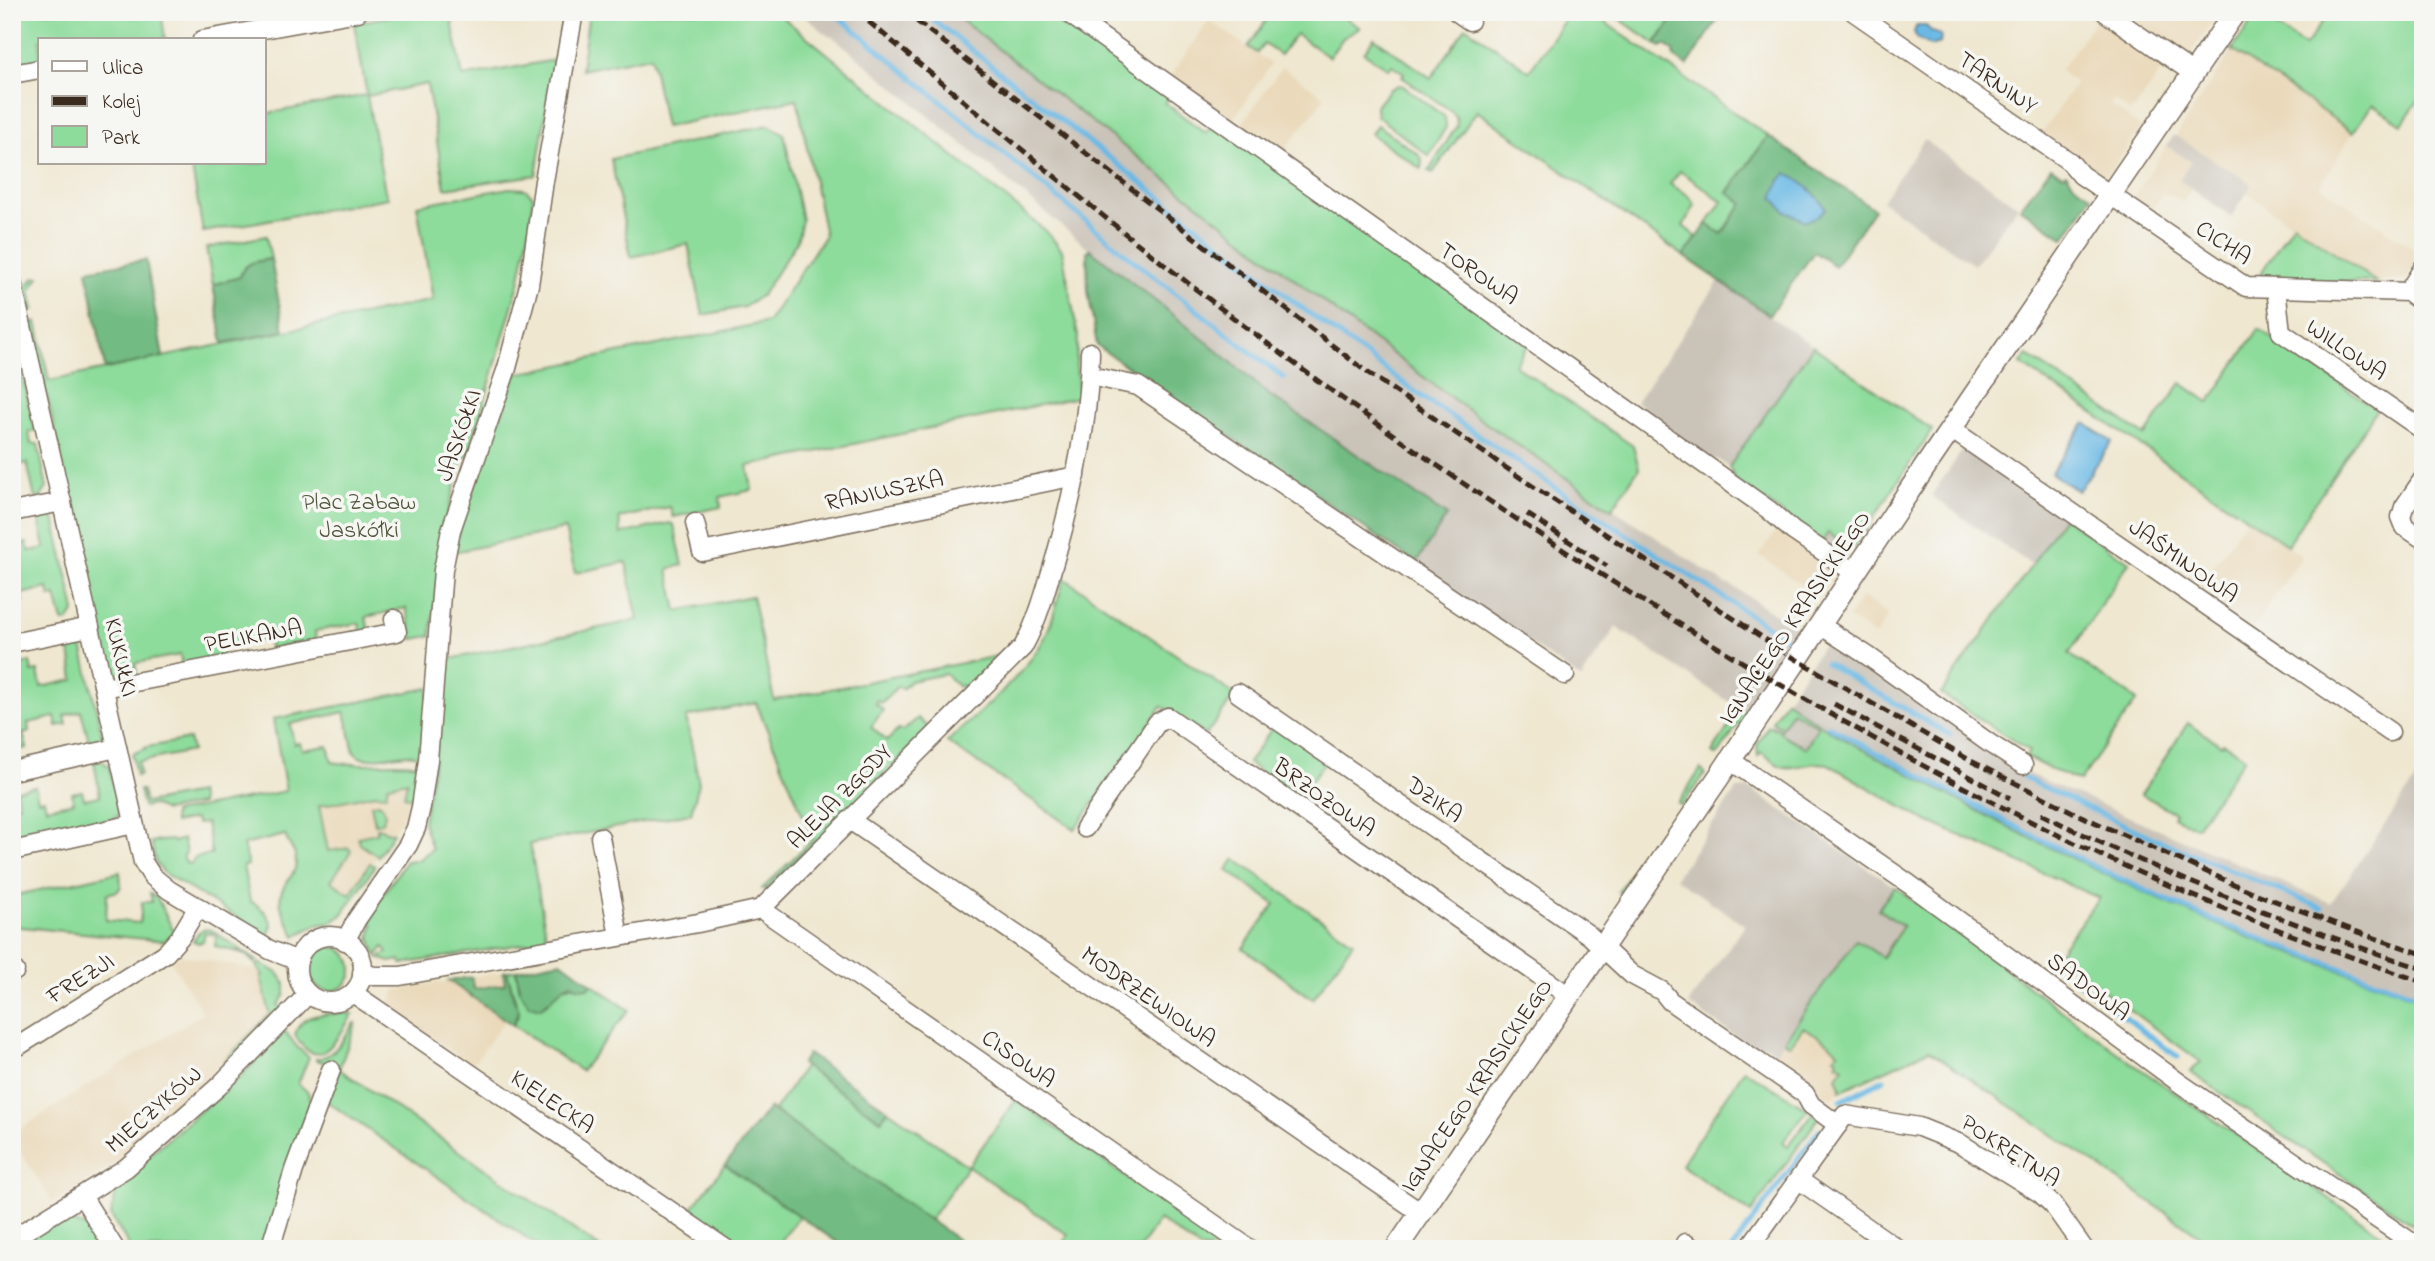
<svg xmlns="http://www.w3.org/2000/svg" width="2435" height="1261" font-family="'Indie Flower',sans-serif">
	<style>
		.built { fill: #ead9ba }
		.industrial { fill: #cac3b8 }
		.green { fill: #8ddc9b; stroke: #64835c; stroke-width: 2 }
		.forest { fill: #72bc83; stroke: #567350; stroke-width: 2 }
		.water { fill: #6ab9e5; stroke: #527282; stroke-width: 2 }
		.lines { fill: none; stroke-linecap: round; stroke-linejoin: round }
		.stream { stroke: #6ab9e5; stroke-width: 5 }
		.minor-casing { stroke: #7a6c5c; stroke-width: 21 }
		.tertiary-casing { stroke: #7a6c5c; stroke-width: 24 }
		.minor { stroke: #fff; stroke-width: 18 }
		.tertiary { stroke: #fff; stroke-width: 21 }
		.rail { stroke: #3b2a1e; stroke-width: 5; stroke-dasharray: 10 5; stroke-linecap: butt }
		.labels { text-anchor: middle; stroke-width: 7; stroke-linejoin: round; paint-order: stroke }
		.street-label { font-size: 24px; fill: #3b2a1e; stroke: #f6f6f2 }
		.park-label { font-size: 24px; fill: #50563d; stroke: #f6f6f2 }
	</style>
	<rect width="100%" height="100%" fill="#f6f6f2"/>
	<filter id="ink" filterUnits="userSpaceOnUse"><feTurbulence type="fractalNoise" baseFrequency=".0143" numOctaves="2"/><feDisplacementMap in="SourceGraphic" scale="14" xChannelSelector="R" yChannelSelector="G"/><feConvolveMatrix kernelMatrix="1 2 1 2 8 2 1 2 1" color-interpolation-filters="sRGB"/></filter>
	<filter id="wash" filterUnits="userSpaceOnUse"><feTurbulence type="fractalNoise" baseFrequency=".00686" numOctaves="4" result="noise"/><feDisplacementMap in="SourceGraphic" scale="28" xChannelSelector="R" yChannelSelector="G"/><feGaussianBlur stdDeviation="1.57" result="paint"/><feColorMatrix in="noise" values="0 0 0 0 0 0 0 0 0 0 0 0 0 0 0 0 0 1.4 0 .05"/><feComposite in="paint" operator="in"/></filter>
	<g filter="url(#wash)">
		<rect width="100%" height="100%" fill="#efe7d0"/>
		<!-- built -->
		<g class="built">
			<polygon points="2122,12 2219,12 2191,52 2185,54"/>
			<polygon points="2097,18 2166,64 2135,109 2133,108 2130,112 2114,100 2110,105 2141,127 2106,178 2042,133 2076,83 2060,71"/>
			<polygon points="1209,20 1271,64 1233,119 1171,76"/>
			<polygon points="2232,50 2353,132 2320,186 2421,254 2406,280 2376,282 2247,193 2251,184 2208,158 2176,136"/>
			<polygon points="1282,67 1325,97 1288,145 1284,159 1267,147 1268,143 1263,139 1257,135 1255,138 1239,128"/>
			<polygon points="2167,146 2191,162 2179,180 2191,189 2183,202 2170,194 2168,196 2163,193 2149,214 2131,201"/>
			<polygon points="2247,518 2302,556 2253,629 2222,608 2219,596 2214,591 2208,588 2197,590"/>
			<polygon points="1778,528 1839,570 1819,597 1759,555"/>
			<polygon points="1862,597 1888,615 1876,636 1848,618"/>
			<polygon points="415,766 405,814 337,917 300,789"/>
			<polygon points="180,955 260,971 263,976 261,977 270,1014 132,1153 53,1203 12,1138 12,1134 203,1013 170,959"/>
			<polygon points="503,972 505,984 473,989 471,977"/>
			<polygon points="449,981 505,1020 472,1065 389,1008 396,990"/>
			<polygon points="1803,1027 1828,1043 1839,1052 1838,1060 1843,1067 1838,1082 1841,1086 1840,1091 1832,1098 1769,1062 1784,1041 1790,1045"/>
		</g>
		<!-- industrial -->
		<g class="industrial">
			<polygon points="800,12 951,12 1265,257 1487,424 1727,585 1729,584 1801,631 1746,713 1616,627 1581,679 1416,563 1447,516 1268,394 1217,350 1109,265 832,36 830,37"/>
			<polygon points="2174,135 2252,184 2232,217 2179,180 2191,162 2167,146"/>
			<polygon points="1924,140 2018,206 1974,265 1882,201"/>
			<polygon points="1719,281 1813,346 1729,467 1717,459 1707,459 1658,425 1654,417 1636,402"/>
			<polygon points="1964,448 2033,496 2033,499 2043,507 2046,505 2063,517 2032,565 1931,496"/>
			<polygon points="1828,533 1853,549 1846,559 1822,542"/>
			<polygon points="1828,641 2019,770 2331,903 2423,769 2423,1018 1999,854 1921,818 1767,729 1825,642"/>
			<polygon points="1749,788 1895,887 1879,909 1903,926 1882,957 1856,940 1776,1052 1765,1045 1754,1049 1688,1004 1745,925 1675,878 1737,789"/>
		</g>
		<!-- green -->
		<g class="green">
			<polygon points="12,12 161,12 165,38 153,40 40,40 40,61 12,67"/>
			<polygon points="412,12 450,12 463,77 554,60 536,175 445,188 427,84 367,96 385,191 388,198 203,232 191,163 264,163 264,114 367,95 354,23"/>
			<polygon points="589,12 776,12 1046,231 1062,250 1078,336 1076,365 1079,397 748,466 752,490 720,497 721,507 673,517 670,507 619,518 621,534 670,523 674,525 683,565 668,569 677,611 752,596 774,700 998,656 1001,658 964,695 962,693 965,689 962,685 959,687 945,674 910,681 902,689 898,686 881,703 877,700 875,703 883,710 871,727 887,741 898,730 903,731 918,718 930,729 767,889 762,889 813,839 756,703 686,717 699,783 691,813 530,844 547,940 402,964 401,960 390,962 379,958 388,952 384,947 377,956 376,955 370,937 373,924 366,920 406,861 418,860 432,849 423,822 433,767 445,660 638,620 626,562 575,573 565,529 454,552 461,522 516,374 768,322 825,235 797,99 665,127 651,56 581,70"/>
			<polygon points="951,12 1041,12 1066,21 1171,94 1165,103 1206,133 1213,124 1528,345 1515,365 1633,446 1639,468 1612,509 1487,424 1348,321"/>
			<polygon points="1272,12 1337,12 1360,28 1343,38 1329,57 1296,34 1280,55 1264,44 1257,53 1248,47"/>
			<polygon points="1570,12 1590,12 1768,136 1728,192 1743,203 1722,234 1707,224 1722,201 1680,171 1670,184 1689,196 1695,205 1683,226 1697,237 1684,256 1477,111 1433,173 1429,171 1457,125 1456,117 1451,111 1402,77 1404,73 1392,65 1389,69 1364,53 1374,38 1431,78 1466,27 1529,71"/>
			<polygon points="1610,12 1678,12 1655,44"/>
			<polygon points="2329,12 2423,12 2423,94 2402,124 2372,105 2353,132 2232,50 2257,14 2305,46"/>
			<polygon points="1398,85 1403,86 1445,117 1446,127 1429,156 1377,116 1376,106 1390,89"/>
			<polygon points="769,125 784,134 802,220 797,241 762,295 744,307 703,315 688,244 631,257 611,159"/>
			<polygon points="1377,125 1419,155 1422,160 1421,169 1371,134"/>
			<polygon points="509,188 525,189 533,196 531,222 519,283 469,454 462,460 444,527 431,636 413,639 406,608 366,617 369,632 361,633 359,623 315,631 316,641 270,649 267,639 223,647 224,658 182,665 180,655 135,663 137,675 123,677 108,669 31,324 37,322 49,381 433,300 417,205"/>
			<polygon points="2293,223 2376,282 2256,281"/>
			<path d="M 266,236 L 271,259 C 257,261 244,262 240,277 L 213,285 L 206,248 Z"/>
			<polygon points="35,277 39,277 30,291 34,309 28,310 24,288"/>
			<polygon points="2259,329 2377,409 2287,545 2021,364 2027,355 2145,436 2181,383 2209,402"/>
			<polygon points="1813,346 1932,430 1853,549 1828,533 1822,542 1735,480 1729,467"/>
			<polygon points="13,372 23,379 35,431 29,432 31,444 38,444 46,483 47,487 41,497 35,498 27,463 12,466"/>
			<polygon points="44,512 54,518 75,611 68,621 63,622 56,596 50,597 48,588 21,594 23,603 17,605 20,619 12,621 12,555 19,554 17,545 27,543 29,551 45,548 38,513"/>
			<polygon points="2063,517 2129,562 2069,654 2137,700 2080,781 2052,770 2026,757 2029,751 1941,694 2032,565"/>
			<path d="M 1064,578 L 1235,695 L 1206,735 L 1162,706 L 1075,829 L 947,742 C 978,713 1015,684 1038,649 C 1052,629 1057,601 1064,578 Z"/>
			<polygon points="82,646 102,735 96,744 90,745 81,711 65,715 67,724 57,726 55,717 28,723 29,732 23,734 27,748 12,751 12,694 15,692 12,668 30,662 32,672 38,671 41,687 74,680 70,650"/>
			<path d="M 429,688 L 422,756 L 406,754 L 368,759 L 359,757 L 354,752 L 345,712 L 290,724 L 294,744 L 300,743 L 302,750 L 328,746 L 332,762 C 361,768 390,759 419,765 L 413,798 L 404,796 L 407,781 L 388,785 L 386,795 L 375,794 L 319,806 L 328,851 L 349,848 L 351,851 L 331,881 L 350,894 L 370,863 L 375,866 L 342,915 L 330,923 L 316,925 L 295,936 C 291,926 284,917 281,906 C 276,881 301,879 295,855 C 293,849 287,842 285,835 L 243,845 L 248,865 L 243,866 L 250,901 C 261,907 268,913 272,925 L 268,936 L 164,873 L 156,863 L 151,842 L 171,840 L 173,842 L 183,839 L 186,853 L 183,857 L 187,864 L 192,863 L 194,858 L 212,854 L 206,823 L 197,824 L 195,819 L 174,823 L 173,813 L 286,791 L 273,719 Z"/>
			<path d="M 1786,700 C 1826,733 1877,756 1923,781 C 2018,834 2117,882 2218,925 C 2285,953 2354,975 2423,999 L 2423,1231 L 2190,1072 L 2201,1062 L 2056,956 L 2099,898 L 1921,818 L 1828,764 C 1811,760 1793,771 1781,766 C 1774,764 1767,756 1762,752 L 1758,756 L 1757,744 L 1768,726 L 1781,730 L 1780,733 L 1806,748 L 1818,726 L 1792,711 L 1782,727 L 1772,721 Z"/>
			<polygon points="1740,709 1746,713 1719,753 1715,755 1712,753"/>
			<polygon points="2188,723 2221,745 2223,743 2245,757 2196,827 2173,817 2175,813 2141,794"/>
			<polygon points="1275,724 1327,759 1299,798 1248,763"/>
			<polygon points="189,739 192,751 138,762 140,775 136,776 132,754 148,747"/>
			<polygon points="94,760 99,760 109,766 119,813 116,818 12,843 12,816 15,815 13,806 19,805 16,790 35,786 38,800 44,799 46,808 74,802 72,793 82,791 84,799 100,796"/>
			<polygon points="1701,769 1705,774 1681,806 1678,803"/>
			<polygon points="139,790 142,790 145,803 199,793 201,804 165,811 153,805 143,807"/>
			<polygon points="379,803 383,807 385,815 381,823 375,824 371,804"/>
			<polygon points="377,828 393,833 378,856 360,844 358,837 377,833"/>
			<polygon points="1659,833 1662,837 1624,892 1618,892"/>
			<polygon points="1235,859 1353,942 1313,999 1243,948 1275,904 1227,870"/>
			<polygon points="120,872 121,886 118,891 107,894 106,920 140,923 142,902 152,902 150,893 157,898 172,928 177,931 165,941 12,926 12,896"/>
			<polygon points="1895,887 2136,1066 2403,1249 2219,1249 1929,1050 1840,1091 1841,1086 1837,1077 1843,1067 1837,1063 1838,1060 1835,1057 1838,1052 1828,1042 1803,1027 1790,1045 1784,1041 1856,940 1882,957 1903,926 1878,909"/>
			<polygon points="204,929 211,930 257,961 254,963 246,954 215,946 217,935 205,933 203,941 199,943 193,941 198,933"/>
			<circle cx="330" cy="969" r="22"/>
			<polygon points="260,963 278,973 285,983 285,995 278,1005 284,1010 228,1067 223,1062 270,1014 261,977 263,975 256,966"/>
			<path d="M 516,970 L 520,991 L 541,1008 C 562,992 559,980 588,988 L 592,984 L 629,1010 L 581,1071 L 513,1025 C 514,1023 518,1016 519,1014 C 519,1010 509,979 507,971 Z"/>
			<path d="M 341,1013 L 353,1014 C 337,1038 319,1077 295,1035 C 301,1012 323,1015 341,1013 Z"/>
			<path d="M 354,1023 L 356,1023 L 339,1069 L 602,1249 L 543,1249 L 326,1101 L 339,1069 L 315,1059 C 335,1058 344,1038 354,1023 Z"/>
			<polygon points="285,1031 297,1047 309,1057 298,1084 308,1092 311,1101 262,1249 131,1249 111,1216 118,1182 240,1077"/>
			<polygon points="805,1066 881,1120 888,1110 968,1166 1016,1100 1229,1249 1200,1249 1159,1220 1139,1249 1059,1249 1068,1235 968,1166 929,1221 774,1111"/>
			<polygon points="1744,1070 1808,1109 1783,1142 1788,1146 1813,1113 1819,1117 1751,1213 1681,1165"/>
			<polygon points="725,1165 799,1216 775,1249 740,1249 688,1213"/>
			<polygon points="58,1218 90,1228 103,1249 12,1249"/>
		</g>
		<!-- forest -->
		<g class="forest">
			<polygon points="1678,12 1723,12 1687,66 1674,57 1673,51 1665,45 1661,47 1655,44"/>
			<polygon points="1768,136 1874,209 1835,266 1814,252 1769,315 1684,256 1707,224 1722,234 1743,203 1728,193"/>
			<polygon points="2051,167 2063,175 2066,173 2075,185 2092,196 2064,238 2020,208"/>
			<polygon points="1090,249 1217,350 1268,394 1447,516 1416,563 1097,346 1088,291 1087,252"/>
			<path d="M 271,259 L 284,331 L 223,343 L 213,285 L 240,277 C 244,262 256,261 271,259 Z"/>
			<polygon points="146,260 163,357 105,369 87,270"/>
			<polygon points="561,961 592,984 588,988 577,987 571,983 565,986 541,1008 529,1005 520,991 516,970"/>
			<polygon points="507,971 514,1000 519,1010 513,1025 449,981 471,977 474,989 505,984 503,972"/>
			<polygon points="808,1054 888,1110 881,1120 801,1064"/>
			<polygon points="769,1108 971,1249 847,1249 725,1165"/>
		</g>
		<!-- water -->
		<g class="water">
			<polygon points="1917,25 1925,25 1932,32 1941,35 1940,43 1930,46 1917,38 1914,32"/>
			<path d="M 1787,173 C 1803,182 1816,193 1826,208 L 1817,217 L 1805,221 L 1785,211 L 1773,198 L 1780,180 Z"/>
			<polygon points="2085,423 2112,442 2078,491 2051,473"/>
		</g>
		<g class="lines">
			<!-- stream -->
			<g class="stream">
				<polyline points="833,12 1139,265 1284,378"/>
				<polyline points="923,12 1298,305 1421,396 1563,493 1784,637"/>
				<polyline points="1826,663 1950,735"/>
				<path d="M 1828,726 C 1951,793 2074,861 2203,916 C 2275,946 2349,971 2423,997"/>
				<polyline points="2024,778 2153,838 2322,908"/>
				<polyline points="2075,980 2178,1057"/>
				<polyline points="1841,1101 1884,1079"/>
				<polyline points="1732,1249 1819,1130"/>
			</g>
		</g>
	</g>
	<g filter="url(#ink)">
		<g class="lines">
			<!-- minor casing -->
			<g class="minor-casing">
				<g id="minor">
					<polyline points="1457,12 1470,21"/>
					<polyline points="1854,12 2070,162 2081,175 2246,287 2408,292 2423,303"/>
					<polyline points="2105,12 2193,73"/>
					<polyline points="1072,16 1769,510 1793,531 1855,573"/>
					<polyline points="202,40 358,12"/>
					<polyline points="12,74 40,69"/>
					<polyline points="12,282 143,862 152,876 169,890 270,950 298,961"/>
					<polyline points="2276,288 2281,332 2423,430"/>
					<polyline points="2408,292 2423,268"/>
					<polyline points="1090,376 1138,386 1565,675"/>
					<polyline points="1951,429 2390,732"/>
					<polyline points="2423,479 2404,507 2401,517 2405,527 2423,539"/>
					<polyline points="12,512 62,502"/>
					<polyline points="695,523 702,552 1076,476"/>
					<polyline points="1820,625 1868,656 1989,743 2023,765"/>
					<polyline points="12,643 90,627"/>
					<polyline points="104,688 397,632 394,619"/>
					<polyline points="1238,693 1589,935 1632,975 1662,991 1670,1001 1805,1094 1811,1105 1838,1125"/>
					<polyline points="1730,760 1909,884 2181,1084 2421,1249"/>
					<polyline points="12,771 117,748"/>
					<polyline points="850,820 1421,1213"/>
					<polyline points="1085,828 1157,723 1168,717 1569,996"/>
					<polyline points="600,837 619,936"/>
					<polyline points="12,851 134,824"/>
					<polyline points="761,909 1250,1249"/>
					<circle cx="330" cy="969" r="33"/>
					<polyline points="345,941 357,919 408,845 416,828 421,807 428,760 443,570 451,530 507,368 529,285 544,181 574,12"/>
					<polyline points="12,971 15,971"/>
					<path d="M 362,973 L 375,976 L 400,976 L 698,923 L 761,909 L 1023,647 C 1039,618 1047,586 1056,555 C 1075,488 1089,421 1090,352"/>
					<polyline points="353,993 726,1249"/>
					<polyline points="12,1050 166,953 180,937 198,907"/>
					<polyline points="1799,1180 1898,1249"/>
					<polyline points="82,1196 115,1249"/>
					<polyline points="12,1239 126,1168 219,1086 308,994"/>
					<polyline points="1685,1243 1694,1249"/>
					<polyline points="270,1249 294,1170 331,1070"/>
					<polyline points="1748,1249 1845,1115 1919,1127 1961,1144 2040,1193 2053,1205 2084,1249"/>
				</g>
			</g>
			<!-- tertiary casing -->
			<g class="tertiary-casing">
				<polyline id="tertiary" points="1396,1249 1725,768 1923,470 2235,12"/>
			</g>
			<!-- minor -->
			<use href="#minor" class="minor"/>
			<!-- tertiary -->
			<use href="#tertiary" class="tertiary"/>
			<!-- rail -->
			<g class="rail">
				<path d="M 857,12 C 988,121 1118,232 1255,334 C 1386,433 1523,526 1662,613 C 1796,696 1934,776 2077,844 C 2189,897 2305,942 2423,982"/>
				<polyline points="905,12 1364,370 1531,485 1789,655 1971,761 2081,816 2254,893 2363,934 2423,954"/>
				<polyline points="1527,514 1607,566"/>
				<polyline points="1834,704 2010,798"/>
				<path d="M 2041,814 C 2165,875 2292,925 2423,969"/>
			</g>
		</g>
	</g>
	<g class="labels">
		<!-- street labels -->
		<g class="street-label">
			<text transform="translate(1998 82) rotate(35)" y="8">TARNINY</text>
			<text transform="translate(2224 242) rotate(34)" y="8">CICHA</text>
			<text transform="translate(1479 273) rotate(35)" y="8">TOROWA</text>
			<text transform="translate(2347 349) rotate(34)" y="8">WILLOWA</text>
			<text transform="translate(458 435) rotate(-71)" y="8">JASKÓŁKI</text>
			<text transform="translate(884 490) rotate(-12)" y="8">RANIUSZKA</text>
			<text transform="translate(2184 560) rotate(35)" y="8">JAŚMINOWA</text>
			<text transform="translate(1794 617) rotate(-56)" y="8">IGNACEGO KRASICKIEGO</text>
			<text transform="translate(253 635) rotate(-10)" y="8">PELIKANA</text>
			<text transform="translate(122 657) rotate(77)" y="8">KUKUŁKI</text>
			<text transform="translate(839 796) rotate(-45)" y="8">ALEJA ZGODY</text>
			<text transform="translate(1325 797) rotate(35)" y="8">BRZOZOWA</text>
			<text transform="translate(1435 799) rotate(35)" y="8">DZIKA</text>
			<text transform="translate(80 978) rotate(-32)" y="8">FREZJI</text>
			<text transform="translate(2089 986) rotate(37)" y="8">SADOWA</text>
			<text transform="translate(1149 996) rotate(35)" y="8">MODRZEWIOWA</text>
			<text transform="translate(1019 1058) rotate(35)" y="8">CISOWA</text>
			<text transform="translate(1476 1085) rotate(-56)" y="8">IGNACEGO KRASICKIEGO</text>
			<text transform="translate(553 1101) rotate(34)" y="8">KIELECKA</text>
			<text transform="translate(153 1109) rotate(-41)" y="8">MIECZYKÓW</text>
			<text transform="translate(2011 1150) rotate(33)" y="8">POKRĘTNA</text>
		</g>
		<!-- park labels -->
		<g class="park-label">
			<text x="359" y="509">Plac Zabaw<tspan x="359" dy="28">Jaskółki</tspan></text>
		</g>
	</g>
	<!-- margin -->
	<rect width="2435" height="1261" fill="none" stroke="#f6f6f2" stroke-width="42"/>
	<!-- legend -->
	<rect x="38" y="38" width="228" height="126" fill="#f6f6f2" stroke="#aba49d" stroke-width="2"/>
	<rect x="52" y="61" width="35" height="10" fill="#ffffff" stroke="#aba49d" stroke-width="2"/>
	<text x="102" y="74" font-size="21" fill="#3b2a1e">Ulica</text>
	<rect x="52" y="96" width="35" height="10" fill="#3b2a1e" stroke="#aba49d" stroke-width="2"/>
	<text x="102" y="108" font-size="21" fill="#3b2a1e">Kolej</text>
	<rect x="52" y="126" width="35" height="21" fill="#8ddc9b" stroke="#aba49d" stroke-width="2"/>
	<text x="102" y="144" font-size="21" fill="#3b2a1e">Park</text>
</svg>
